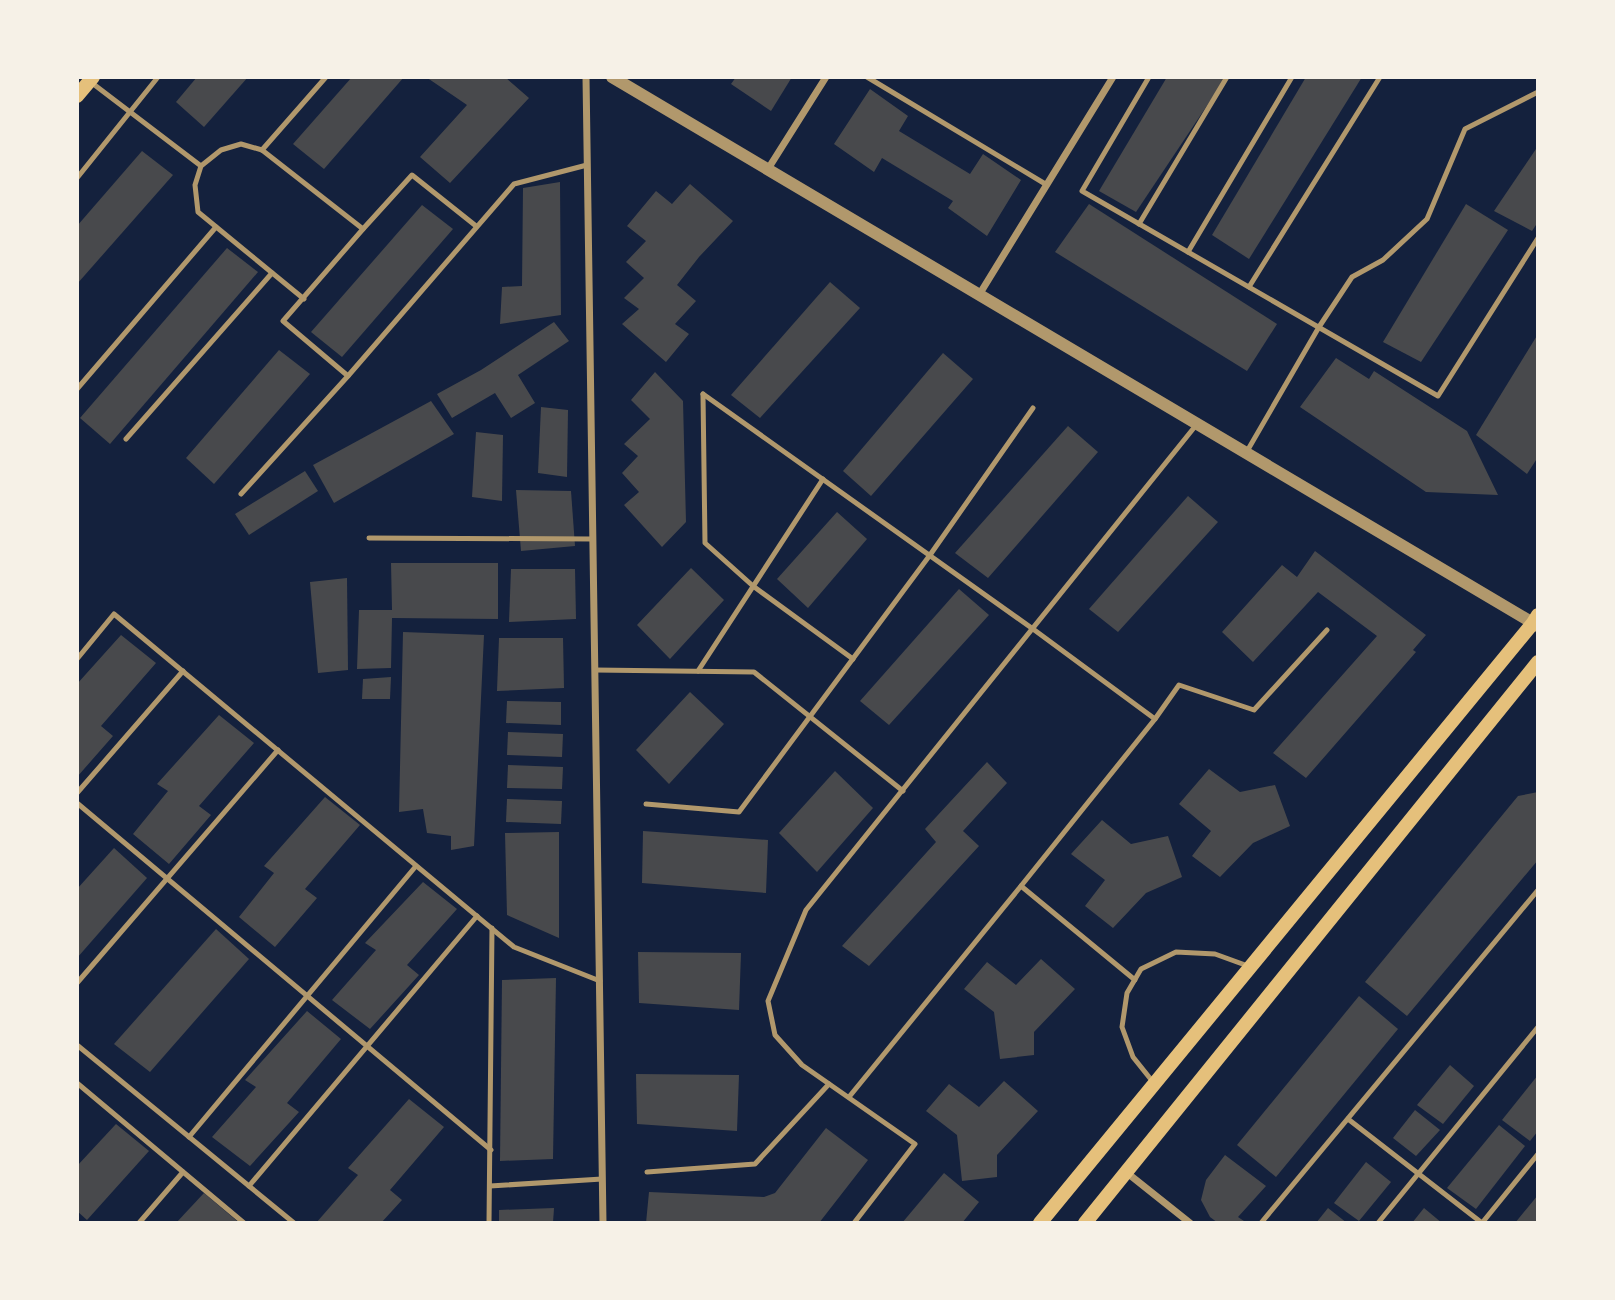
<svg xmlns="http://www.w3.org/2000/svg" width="1615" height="1300" font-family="'PT Sans',sans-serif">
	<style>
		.building { fill: #48494c }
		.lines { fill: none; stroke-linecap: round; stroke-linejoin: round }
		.service { stroke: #b1986c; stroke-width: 5 }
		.minor { stroke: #b1986c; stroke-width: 7 }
		.tertiary { stroke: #b1986c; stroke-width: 12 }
		.secondary { stroke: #e5c07b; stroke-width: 14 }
	</style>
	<rect width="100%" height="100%" fill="#14213d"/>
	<!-- building -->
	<g class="building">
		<polygon points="197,77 248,77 204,127 176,102"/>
		<polygon points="352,77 404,77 324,169 293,144"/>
		<polygon points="426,77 505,77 529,98 450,183 420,157 467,105"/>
		<polygon points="736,77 792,77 771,111 731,84"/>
		<polygon points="1167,77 1219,77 1224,80 1136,212 1099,191"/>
		<polygon points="1306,77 1362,77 1249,259 1212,235"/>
		<polygon points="870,89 908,116 899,131 970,174 983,154 1021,180 987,236 948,208 953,201 882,158 874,172 834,144"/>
		<polygon points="1538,146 1538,222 1532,231 1494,211"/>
		<polygon points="142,151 173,175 77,284 77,226"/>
		<polygon points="560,182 561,315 500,324 502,287 522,286 523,188"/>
		<polygon points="690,184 733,221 699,257 677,285 696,301 675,324 689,334 666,362 622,324 639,309 624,298 644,278 626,262 646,241 627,226 656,191 672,204"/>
		<polygon points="1089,204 1277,324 1247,371 1055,252"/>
		<polygon points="1466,204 1508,230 1421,362 1383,342"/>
		<polygon points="422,205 453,229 342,357 311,332"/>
		<polygon points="227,248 258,272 110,444 80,418"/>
		<polygon points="830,282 860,308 760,418 731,395"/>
		<polygon points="554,322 569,341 518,375 535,403 511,418 495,393 452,418 437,394 481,370"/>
		<polygon points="1538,334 1538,457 1527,474 1476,435"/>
		<polygon points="279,350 310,374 214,484 186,458"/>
		<polygon points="943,353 973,379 871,496 843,471"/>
		<polygon points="1336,358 1369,379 1374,371 1467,431 1498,495 1426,492 1300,407"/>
		<polygon points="655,372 683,401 686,522 662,547 624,505 639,492 622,473 638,456 624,444 650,419 631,400"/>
		<polygon points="431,401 454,434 334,503 313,465"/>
		<polygon points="541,407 568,410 567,477 538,473"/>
		<polygon points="1068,426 1098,452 988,578 955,553"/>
		<polygon points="476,432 503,435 502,501 472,497"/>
		<polygon points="305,471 318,491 249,535 235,514"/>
		<polygon points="516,490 571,491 575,546 521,551"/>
		<polygon points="1188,496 1218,522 1118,632 1089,609"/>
		<polygon points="837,512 867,539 808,608 777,579"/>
		<polygon points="1315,551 1426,635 1413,650 1416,652 1306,778 1273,753 1377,636 1318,592 1253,662 1222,632 1282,565 1297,577"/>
		<polygon points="391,563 498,563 498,619 392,618 391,668 357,669 359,610 392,610"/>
		<polygon points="691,568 724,600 670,659 637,625"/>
		<polygon points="511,569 575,569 576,619 509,622"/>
		<polygon points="347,578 348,670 318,673 310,582"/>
		<polygon points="959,589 989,615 889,725 860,701"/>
		<polygon points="403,632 484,635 474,846 451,850 451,836 427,833 423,809 399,812"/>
		<polygon points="121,635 156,663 101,726 113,736 77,777 77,684"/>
		<polygon points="499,638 563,638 564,688 497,691"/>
		<polygon points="391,677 390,699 362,699 363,679"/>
		<polygon points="690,692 724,724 669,784 636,750"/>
		<polygon points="507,701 561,702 561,725 506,723"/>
		<polygon points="219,715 254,743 199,806 211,815 169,864 133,834 168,791 157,784"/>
		<polygon points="508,732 563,734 562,757 507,755"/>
		<polygon points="987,762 1007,783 963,831 979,846 869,966 842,946 936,842 925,829"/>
		<polygon points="508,765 563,767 562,789 507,788"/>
		<polygon points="1209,769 1240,792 1275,785 1290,826 1253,843 1220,877 1192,856 1211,831 1179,804"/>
		<polygon points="835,771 873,808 817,872 779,833"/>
		<polygon points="1538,792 1538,860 1407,1016 1365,982 1518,796"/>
		<polygon points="325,797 360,825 305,889 317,898 275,947 239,917 274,873 264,866"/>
		<polygon points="507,799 562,801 561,824 506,822"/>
		<polygon points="1102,820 1131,844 1168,836 1182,877 1146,893 1113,928 1085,906 1105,880 1071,854"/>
		<polygon points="643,831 768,840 766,893 642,883"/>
		<polygon points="559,832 559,938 507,915 505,833"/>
		<polygon points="114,848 147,878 77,958 77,889"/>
		<polygon points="423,882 457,909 407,965 419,975 370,1029 332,1000 376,950 365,943"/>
		<polygon points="216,929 249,959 150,1072 114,1044"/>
		<polygon points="638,952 741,953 739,1010 639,1003"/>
		<polygon points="1041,959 1075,989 1034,1032 1034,1055 1000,1059 994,1012 964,989 987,962 1016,985"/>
		<polygon points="556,978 553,1159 500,1161 502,980"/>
		<polygon points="1359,996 1398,1029 1276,1177 1237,1145"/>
		<polygon points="307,1011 341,1039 287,1103 299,1112 250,1166 212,1137 256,1087 245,1080"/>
		<polygon points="1450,1065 1474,1086 1443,1124 1417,1105"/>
		<polygon points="636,1074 739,1075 737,1131 637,1124"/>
		<polygon points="1538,1075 1538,1131 1530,1141 1502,1120"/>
		<polygon points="1004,1081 1038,1111 997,1155 997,1177 962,1181 957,1135 926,1111 949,1084 979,1107"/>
		<polygon points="409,1099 444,1127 390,1190 402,1200 381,1223 316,1223 358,1175 348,1168"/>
		<polygon points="1415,1110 1440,1130 1416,1156 1393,1138"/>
		<polygon points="116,1124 149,1151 87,1220 77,1211 77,1166"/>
		<polygon points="1499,1125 1525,1146 1476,1209 1447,1188"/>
		<polygon points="826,1128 868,1160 819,1223 646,1223 649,1192 764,1197 775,1193"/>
		<polygon points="1225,1155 1266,1186 1238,1217 1247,1223 1218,1223 1210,1217 1201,1200 1206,1180"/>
		<polygon points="1366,1162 1391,1182 1359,1221 1334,1203"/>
		<polygon points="944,1173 979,1202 962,1223 902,1223"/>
		<polygon points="204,1193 237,1221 235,1223 176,1223"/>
		<polygon points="1538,1195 1538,1223 1515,1223"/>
		<polygon points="554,1208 553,1223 499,1223 499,1210"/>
		<polygon points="1328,1208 1347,1223 1316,1223"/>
		<polygon points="1424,1208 1442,1223 1412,1223"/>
	</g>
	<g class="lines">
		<!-- service -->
		<g class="service">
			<polyline points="867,77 1047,185"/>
			<polyline points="1149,77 1082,191 1438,396 1538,238"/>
			<polyline points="92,83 201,166"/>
			<polyline points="262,150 326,77"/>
			<polyline points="77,178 158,77"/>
			<polyline points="1139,224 1227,77"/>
			<polyline points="1188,252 1292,77"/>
			<polyline points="1249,287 1380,77"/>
			<polyline points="304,299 198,212 195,185 201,166 221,150 241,144 262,150 363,229"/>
			<polyline points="348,376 283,321 363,229 412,175 476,226"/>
			<polyline points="77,389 216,227"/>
			<polyline points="703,394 1033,629 1155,719"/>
			<polyline points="703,394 705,543 753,586 853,659"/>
			<polyline points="126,439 272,273"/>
			<polyline points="1246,453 1319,327 1352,277 1383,260 1427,219 1465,129 1538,92"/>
			<polyline points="241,494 348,376 514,184 587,165"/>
			<polyline points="369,538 593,539"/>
			<polyline points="77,659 114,614 514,947 600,981"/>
			<polyline points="595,670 754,672 903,791"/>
			<polyline points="698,671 823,479"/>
			<polyline points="77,793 183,671"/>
			<polyline points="77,803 491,1150"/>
			<polyline points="646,804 739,812 930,555 1033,408"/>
			<polyline points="1021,886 1135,980"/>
			<polyline points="77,983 278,750"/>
			<polyline points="77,1045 294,1223"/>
			<polyline points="1153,1082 1133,1057 1122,1027 1127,993 1141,969 1176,952 1215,954 1248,966"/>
			<polyline points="77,1083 244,1223"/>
			<polyline points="849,1097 1021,886 1155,719 1179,685 1254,710 1327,630"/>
			<polyline points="1348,1119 1482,1223"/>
			<polyline points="189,1137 416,866"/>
			<polyline points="647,1172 755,1164 829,1084"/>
			<polyline points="249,1186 477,916"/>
			<polyline points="490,1186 602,1179"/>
			<polyline points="139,1223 183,1172"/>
			<polyline points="489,1223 492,928"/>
			<polyline points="854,1223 915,1144 802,1065 775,1035 768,1001 806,910 1197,424"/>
			<polyline points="1261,1223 1538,890"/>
			<polyline points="1378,1223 1538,1027"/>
			<polyline points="1482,1223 1538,1154"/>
		</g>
		<!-- minor -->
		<g class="minor">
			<polyline points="586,77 603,1223"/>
			<polyline points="768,169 826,77"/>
			<polyline points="979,295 1113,77"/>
			<polyline points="1126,1172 1190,1223"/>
		</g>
		<!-- tertiary -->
		<polyline class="tertiary" points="612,77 1538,626"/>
		<!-- secondary -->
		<g class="secondary">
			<polyline points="77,96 93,77"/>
			<polyline points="1040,1223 1533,623 1538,615"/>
			<polyline points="1085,1223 1538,662"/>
		</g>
	</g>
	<!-- border -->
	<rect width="1615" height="1300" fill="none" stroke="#f6f1e7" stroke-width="158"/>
</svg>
